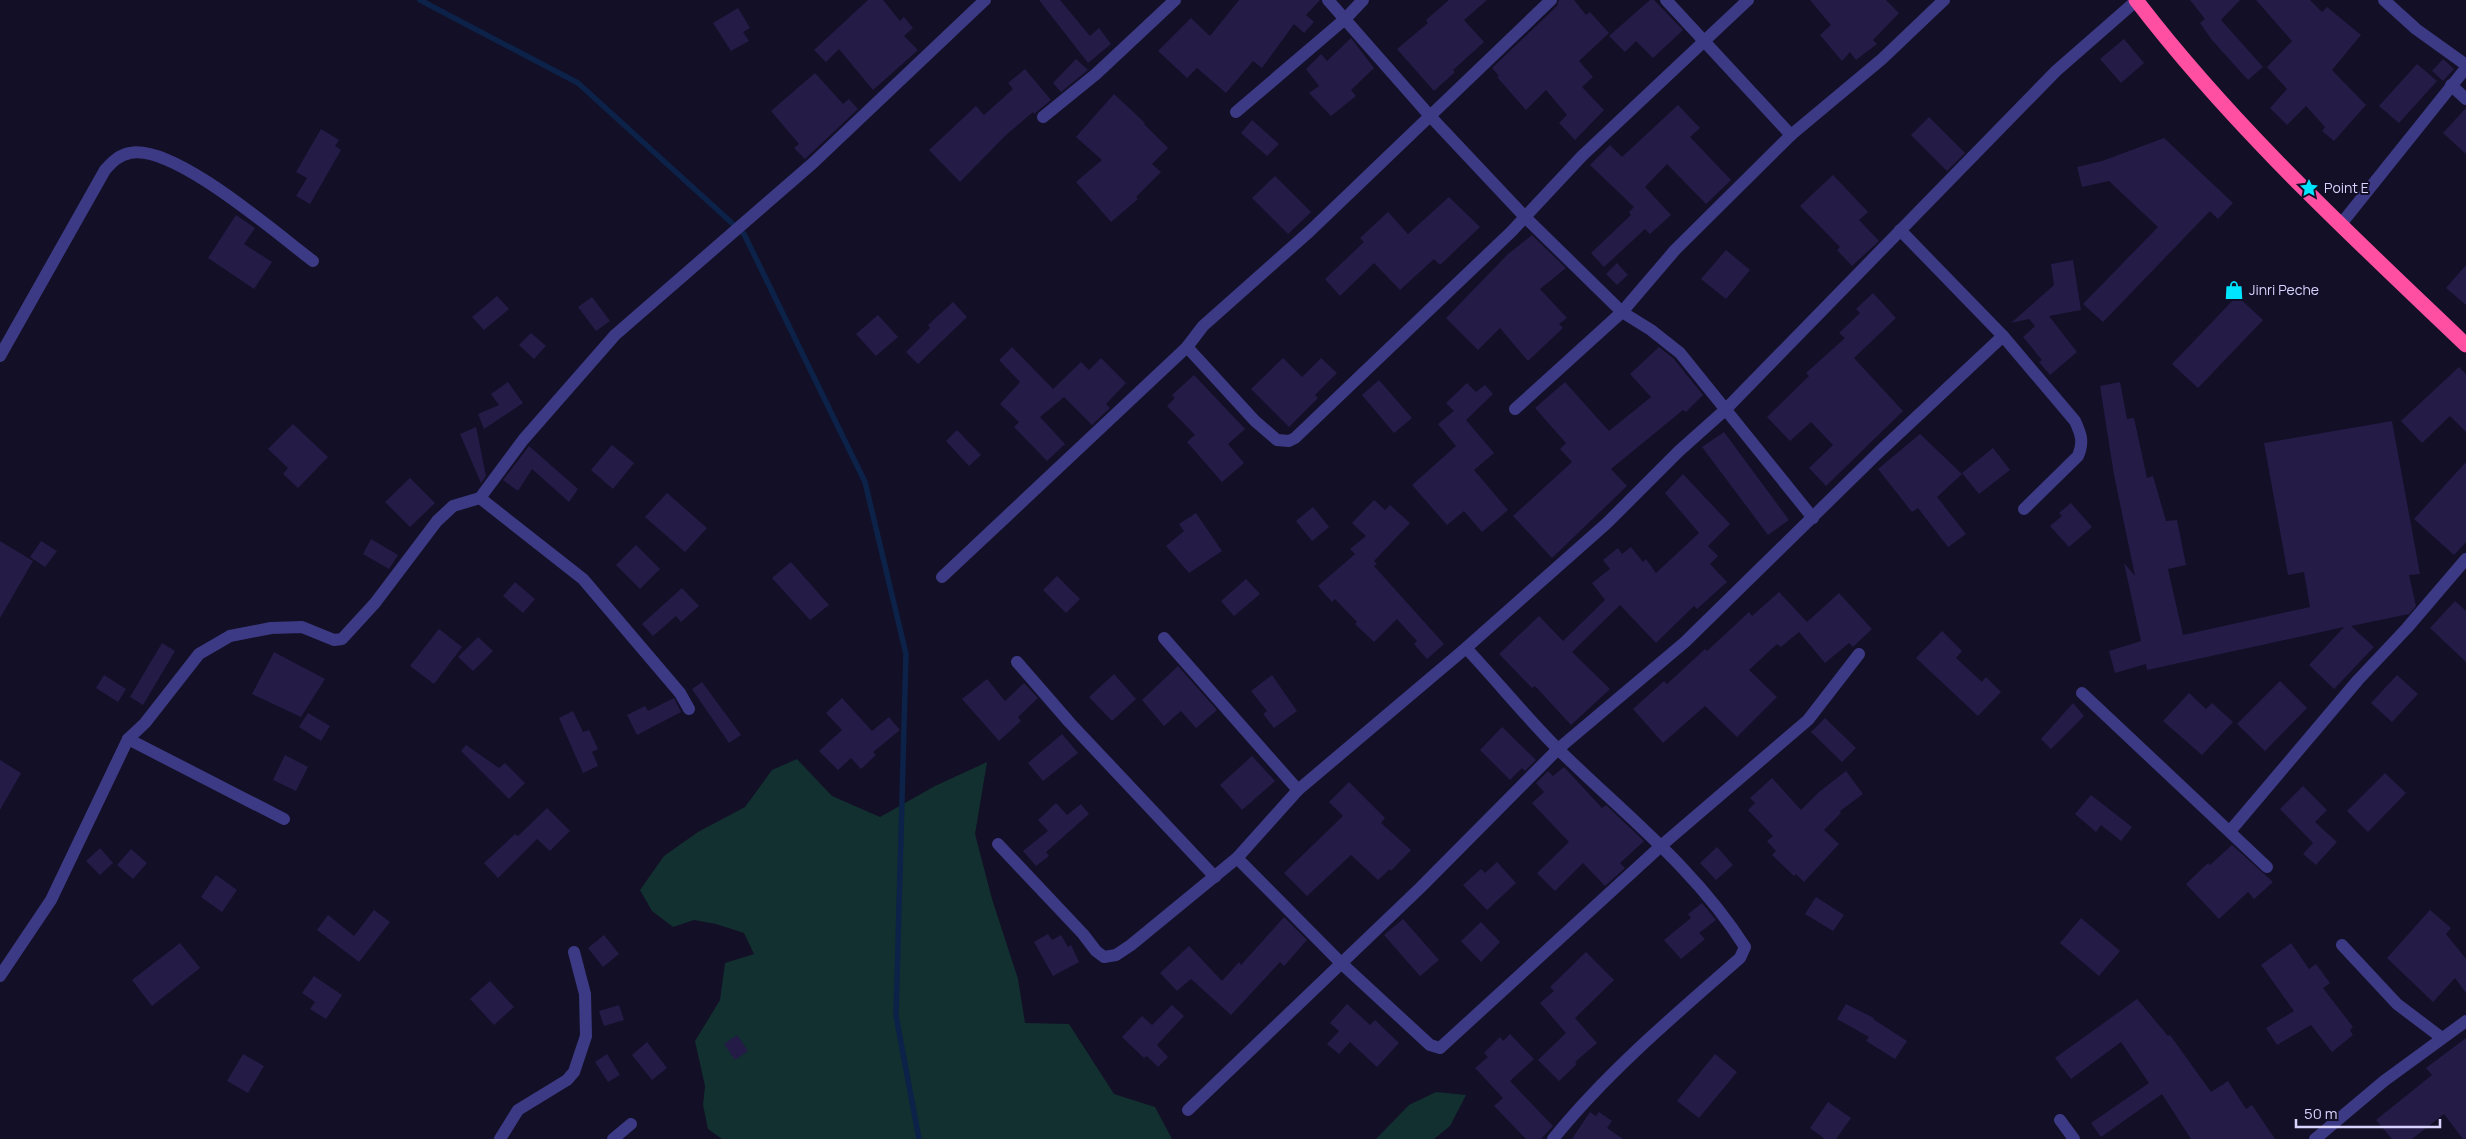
<svg xmlns="http://www.w3.org/2000/svg" width="2466" height="1139" font-family="Manrope,sans-serif">
	<style>
		.green { fill: #12302f }
		.lines { fill: none; stroke-linecap: round; stroke-linejoin: round }
		.stream { stroke: #0c2248; stroke-width: 5.5 }
		.building { fill: #241b47 }
		.minor { stroke: #3d3a85; stroke-width: 12 }
		.highway { stroke: #ff4fa3; stroke-width: 15 }
		.labels { text-anchor: middle; stroke-width: 4; stroke-linejoin: round; paint-order: stroke }
		.poi-label { font-size: 14px; fill: #d9d4ff; stroke: #130f26; text-anchor: start }
	</style>
	<rect width="100%" height="100%" fill="#130f26"/>
	<!-- green -->
	<g class="green">
		<polygon points="797,759 832,796 880,817 935,786 987,762 975,834 992,899 1018,979 1025,1023 1069,1024 1114,1094 1155,1107 1172,1139 722,1139 708,1129 703,1105 705,1086 695,1041 720,1000 725,963 754,954 744,933 716,924 694,920 673,927 652,911 640,890 664,856 698,832 745,807 772,770"/>
		<polygon points="1436,1092 1466,1095 1450,1126 1434,1139 1376,1139 1409,1105"/>
	</g>
	<g class="lines">
		<!-- stream -->
		<polyline class="stream" points="420,0 578,83 744,234 865,482 906,654 896,1016 919,1139"/>
	</g>
	<!-- building -->
	<g class="building">
		<polygon points="868,0 883,0 900,21 904,17 913,28 904,36 918,50 873,90 839,49 826,62 814,50"/>
		<polygon points="1039,0 1060,0 1090,36 1099,28 1111,44 1088,63"/>
		<polygon points="1239,0 1320,0 1306,15 1314,22 1304,33 1294,24 1262,68 1253,61 1226,93 1197,68 1187,78 1158,51 1191,18 1210,36"/>
		<polygon points="1449,0 1487,0 1464,20 1484,42 1453,70 1455,72 1434,91 1397,49 1428,23 1426,20"/>
		<polygon points="1559,0 1574,0 1586,15 1590,12 1609,33 1579,61 1593,77 1582,87 1604,110 1575,140 1559,123 1567,115 1546,90 1526,110 1497,77 1499,76 1492,68 1557,6"/>
		<polygon points="1650,0 1654,0 1683,30 1653,58 1636,41 1625,52 1609,36"/>
		<polygon points="1810,0 1886,0 1899,13 1873,40 1877,44 1856,60 1850,52 1842,61 1820,35 1831,25"/>
		<polygon points="2190,0 2240,0 2221,20 2263,67 2248,80 2212,40 2200,23 2205,19"/>
		<polygon points="2256,0 2310,0 2322,12 2327,7 2361,35 2332,70 2366,105 2334,141 2322,131 2325,127 2306,106 2287,125 2270,108 2287,89 2267,67 2292,41"/>
		<polygon points="738,8 750,28 743,32 749,41 731,51 713,23"/>
		<polygon points="1351,38 1374,68 1351,90 1356,96 1331,116 1309,93 1319,86 1306,69 1321,54 1327,61"/>
		<polygon points="2124,39 2144,63 2121,83 2100,59"/>
		<polygon points="1076,59 1088,70 1061,92 1053,83"/>
		<polygon points="2443,59 2454,69 2443,81 2432,71"/>
		<polygon points="2417,64 2437,81 2399,123 2379,106"/>
		<polygon points="1025,69 1051,100 1034,114 1033,112 1005,136 960,182 929,150 976,106 984,115 1013,89 1008,83"/>
		<polygon points="815,73 843,104 849,99 858,109 805,159 794,148 799,144 771,111"/>
		<polygon points="1114,94 1145,123 1144,124 1168,148 1152,164 1161,172 1136,197 1138,199 1111,222 1076,182 1102,160 1076,137"/>
		<polygon points="1678,105 1700,128 1690,137 1731,180 1706,204 1667,164 1645,187 1671,215 1650,234 1645,229 1604,267 1591,253 1631,215 1629,212 1634,207 1590,165 1610,145 1622,157"/>
		<polygon points="2466,108 2466,154 2443,133"/>
		<polygon points="1929,117 1965,153 1947,171 1911,135"/>
		<polygon points="1252,120 1279,144 1267,156 1241,133"/>
		<polygon points="321,129 339,140 335,146 341,150 310,204 296,196 307,178 296,172"/>
		<polygon points="2164,138 2233,203 2218,219 2210,211 2103,322 2083,304 2158,227 2109,181 2082,187 2077,167 2102,161"/>
		<polygon points="1833,175 1868,212 1859,220 1879,241 1852,266 1837,250 1840,247 1800,206"/>
		<polygon points="1275,176 1311,212 1288,234 1252,198"/>
		<polygon points="1449,197 1480,227 1440,265 1434,259 1400,290 1374,263 1340,296 1325,279 1364,242 1360,238 1388,212 1408,234"/>
		<polygon points="236,215 255,228 244,244 272,262 254,289 208,258"/>
		<polygon points="1532,235 1566,268 1540,289 1567,318 1559,324 1563,328 1528,361 1500,328 1478,350 1446,318 1507,255"/>
		<polygon points="1726,250 1750,270 1726,299 1701,279"/>
		<polygon points="2073,260 2081,310 2049,316 2077,352 2050,375 2039,362 2042,360 2023,337 2035,326 2029,319 2011,323 2054,285 2051,264"/>
		<polygon points="1617,263 1628,275 1617,285 1606,274"/>
		<polygon points="2466,265 2466,305 2446,288"/>
		<polygon points="1873,293 1896,318 1854,358 1903,411 1826,486 1809,468 1833,445 1811,422 1790,441 1767,417 1809,376 1806,373 1845,338 1839,333 1860,313 1856,309"/>
		<polygon points="497,296 509,309 484,330 472,317"/>
		<polygon points="2237,296 2263,320 2198,388 2172,364"/>
		<polygon points="592,297 610,321 596,331 578,307"/>
		<polygon points="953,302 967,317 918,364 906,352 930,328 928,325"/>
		<polygon points="878,315 898,337 876,356 856,334"/>
		<polygon points="531,333 546,346 534,359 519,345"/>
		<polygon points="1012,347 1053,389 1081,362 1089,370 1101,358 1126,383 1106,404 1110,408 1092,425 1064,397 1040,417 1065,444 1047,461 1014,427 1019,422 1000,404 1020,382 999,360"/>
		<polygon points="1659,347 1674,359 1703,395 1686,412 1683,410 1611,469 1627,486 1552,558 1513,516 1572,462 1560,449 1566,443 1535,408 1565,382 1609,431 1651,397 1630,374"/>
		<polygon points="1283,358 1302,377 1321,358 1337,373 1315,395 1318,398 1289,427 1251,389"/>
		<polygon points="2459,367 2466,374 2466,432 2450,416 2422,443 2401,421"/>
		<polygon points="1194,375 1245,429 1228,444 1244,463 1222,482 1187,442 1195,435 1167,406 1175,398 1172,395"/>
		<polygon points="1379,380 1412,418 1394,433 1362,395"/>
		<polygon points="508,382 523,403 484,429 478,414 499,405 491,394"/>
		<polygon points="2120,382 2127,419 2134,418 2147,478 2153,476 2166,521 2177,520 2186,565 2168,569 2183,635 2310,607 2304,572 2288,575 2264,443 2392,421 2420,574 2409,575 2416,606 2409,614 2351,626 2374,647 2334,689 2309,665 2344,627 2147,670 2146,664 2115,673 2109,651 2141,641 2124,563 2135,576 2114,475 2100,386"/>
		<polygon points="1467,383 1476,392 1485,385 1493,394 1466,420 1494,453 1474,470 1508,510 1482,532 1464,511 1447,525 1412,485 1456,446 1438,424 1454,411 1446,403"/>
		<polygon points="293,424 328,457 298,488 283,474 288,468 268,449"/>
		<polygon points="476,427 486,476 481,483 460,434"/>
		<polygon points="957,430 981,455 969,466 946,441"/>
		<polygon points="1724,432 1789,520 1768,535 1702,447"/>
		<polygon points="1920,434 1962,474 1937,497 1966,534 1948,547 1918,508 1912,512 1878,469"/>
		<polygon points="612,445 634,463 613,489 591,470"/>
		<polygon points="529,446 578,489 569,502 532,469 518,491 503,480"/>
		<polygon points="1993,448 2010,470 1979,494 1962,473"/>
		<polygon points="2466,462 2466,542 2454,555 2414,519"/>
		<polygon points="1683,474 1730,524 1708,546 1718,556 1710,564 1727,582 1697,609 1694,606 1656,643 1620,605 1572,652 1610,689 1571,725 1535,686 1532,688 1499,654 1539,616 1563,641 1605,600 1592,583 1610,569 1603,560 1618,548 1622,554 1631,547 1643,562 1646,559 1656,573 1699,533 1665,493"/>
		<polygon points="410,478 435,503 410,527 385,502"/>
		<polygon points="667,493 707,528 685,552 645,517"/>
		<polygon points="1374,500 1385,510 1390,505 1410,523 1374,561 1377,564 1374,566 1444,644 1427,659 1414,644 1417,641 1397,619 1374,642 1355,624 1357,622 1335,599 1332,602 1318,586 1355,554 1350,549 1366,536 1352,523"/>
		<polygon points="2071,503 2092,527 2069,547 2050,526 2062,516 2059,513"/>
		<polygon points="1313,507 1329,527 1312,541 1296,521"/>
		<polygon points="1196,513 1222,551 1189,573 1166,546 1184,531 1179,524"/>
		<polygon points="371,539 398,555 389,569 363,554"/>
		<polygon points="0,541 33,561 0,618"/>
		<polygon points="41,541 57,551 45,567 30,557"/>
		<polygon points="636,545 660,569 640,589 616,565"/>
		<polygon points="791,562 829,605 810,620 772,578"/>
		<polygon points="1057,576 1080,599 1066,613 1043,590"/>
		<polygon points="1246,579 1260,594 1234,616 1221,601"/>
		<polygon points="515,582 535,599 523,613 503,596"/>
		<polygon points="682,588 699,606 681,622 676,616 653,636 642,624"/>
		<polygon points="1779,592 1807,622 1839,593 1872,629 1853,647 1849,643 1825,663 1799,632 1781,647 1777,644 1749,670 1777,697 1737,737 1705,706 1663,743 1633,709 1664,681 1667,684 1705,649 1707,651 1749,612 1752,616"/>
		<polygon points="2455,601 2466,611 2466,662 2430,628"/>
		<polygon points="439,629 462,647 434,684 410,666"/>
		<polygon points="1942,631 1962,651 1956,658 1982,682 1986,677 2001,692 1978,716 1916,658"/>
		<polygon points="478,637 493,651 473,671 458,657"/>
		<polygon points="162,643 175,651 143,705 130,697"/>
		<polygon points="274,652 325,679 301,717 252,694"/>
		<polygon points="1178,666 1217,710 1196,728 1181,711 1164,726 1142,700"/>
		<polygon points="1114,674 1136,699 1112,721 1089,697"/>
		<polygon points="104,675 126,689 118,702 96,688"/>
		<polygon points="1272,675 1297,711 1274,728 1263,714 1267,711 1251,691"/>
		<polygon points="2397,675 2418,694 2392,722 2371,703"/>
		<polygon points="987,679 1005,701 1024,683 1038,698 1018,717 1021,721 999,741 962,699"/>
		<polygon points="2280,681 2307,708 2265,751 2237,724"/>
		<polygon points="702,682 741,735 729,743 692,689"/>
		<polygon points="2189,693 2206,709 2212,703 2233,722 2202,755 2163,721"/>
		<polygon points="674,698 681,712 637,735 627,715 645,706 648,711"/>
		<polygon points="842,698 872,731 889,717 900,730 873,752 876,755 861,769 851,758 838,770 819,751 842,730 826,713"/>
		<polygon points="2073,703 2084,716 2051,749 2041,739"/>
		<polygon points="573,711 583,732 589,730 598,749 592,752 598,766 583,773 559,718"/>
		<polygon points="308,713 330,726 321,741 299,727"/>
		<polygon points="1825,718 1856,748 1842,762 1811,732"/>
		<polygon points="1502,727 1536,760 1525,771 1522,768 1510,780 1480,750"/>
		<polygon points="1062,734 1078,753 1043,781 1028,763"/>
		<polygon points="466,745 499,768 505,763 525,783 509,799 461,751"/>
		<polygon points="285,755 308,767 296,791 273,780"/>
		<polygon points="1252,756 1275,781 1242,810 1220,785"/>
		<polygon points="0,760 21,773 0,810"/>
		<polygon points="1564,767 1602,808 1606,805 1644,841 1620,863 1625,868 1605,886 1583,863 1555,891 1537,873 1569,842 1532,803 1544,792 1536,783 1548,771 1553,776"/>
		<polygon points="1846,771 1863,794 1840,811 1841,813 1824,830 1839,844 1804,882 1796,874 1794,876 1772,855 1776,851 1767,841 1773,836 1748,810 1755,803 1750,798 1772,778 1801,810 1819,792"/>
		<polygon points="2385,773 2406,793 2368,832 2347,811"/>
		<polygon points="1349,782 1385,818 1381,823 1411,850 1391,871 1390,869 1378,880 1351,855 1307,896 1284,873 1343,816 1329,802"/>
		<polygon points="2303,786 2327,810 2315,822 2337,842 2316,865 2303,854 2313,843 2280,809"/>
		<polygon points="2091,795 2132,827 2121,841 2101,825 2096,832 2075,814"/>
		<polygon points="1056,803 1067,815 1081,804 1089,814 1046,852 1049,856 1036,866 1023,851 1048,831 1038,820"/>
		<polygon points="547,808 570,831 550,851 537,839 498,878 484,863 515,834 518,836"/>
		<polygon points="2232,845 2273,882 2254,899 2248,892 2219,919 2186,884 2208,863 2210,865"/>
		<polygon points="1717,847 1733,865 1716,880 1700,863"/>
		<polygon points="100,848 113,863 100,875 86,861"/>
		<polygon points="131,849 147,863 133,879 117,865"/>
		<polygon points="1497,862 1516,883 1487,910 1463,885 1481,869 1485,873"/>
		<polygon points="216,875 237,890 222,912 201,897"/>
		<polygon points="1816,897 1844,915 1833,931 1805,914"/>
		<polygon points="1702,903 1716,920 1699,933 1705,939 1681,959 1664,940 1691,918 1688,914"/>
		<polygon points="374,910 390,922 359,962 317,930 328,915 354,936"/>
		<polygon points="2430,910 2451,928 2446,934 2466,959 2466,993 2455,978 2433,1002 2387,958"/>
		<polygon points="1284,917 1307,940 1284,966 1280,962 1231,1015 1191,979 1177,991 1160,973 1189,946 1222,981 1239,962 1241,965"/>
		<polygon points="2081,918 2120,951 2099,976 2060,943"/>
		<polygon points="1403,919 1439,960 1420,976 1384,935"/>
		<polygon points="1481,922 1500,942 1481,962 1461,941"/>
		<polygon points="1048,934 1052,940 1061,935 1068,947 1071,945 1079,962 1053,976 1034,942"/>
		<polygon points="604,935 619,954 603,967 588,948"/>
		<polygon points="180,943 200,968 152,1006 132,980"/>
		<polygon points="2291,943 2309,969 2316,964 2330,983 2323,988 2353,1027 2350,1030 2353,1035 2332,1052 2311,1025 2277,1045 2266,1028 2294,1011 2261,965"/>
		<polygon points="1586,952 1614,980 1575,1018 1597,1043 1575,1062 1577,1064 1559,1081 1538,1060 1566,1033 1540,1003 1554,991 1550,987"/>
		<polygon points="314,976 342,995 326,1019 310,1009 315,1002 302,993"/>
		<polygon points="490,981 514,1007 494,1025 470,999"/>
		<polygon points="2137,999 2168,1036 2170,1035 2211,1092 2228,1081 2246,1109 2252,1105 2275,1139 2191,1139 2162,1094 2101,1137 2091,1123 2149,1083 2121,1042 2071,1079 2055,1058"/>
		<polygon points="1347,1004 1370,1025 1375,1020 1399,1043 1377,1067 1350,1042 1339,1054 1327,1044 1339,1031 1330,1023"/>
		<polygon points="1846,1004 1874,1018 1873,1019 1907,1041 1895,1059 1866,1041 1869,1037 1837,1019"/>
		<polygon points="619,1005 624,1020 604,1026 599,1011"/>
		<polygon points="1172,1005 1184,1016 1157,1045 1168,1057 1158,1067 1147,1056 1144,1058 1122,1037 1142,1016 1152,1025"/>
		<polygon points="1510,1034 1534,1059 1510,1081 1553,1126 1541,1139 1526,1139 1494,1106 1503,1098 1475,1068 1488,1057 1484,1053 1500,1037 1503,1041"/>
		<polygon points="737,1035 748,1051 735,1060 724,1044"/>
		<polygon points="2466,1038 2466,1139 2463,1139 2444,1114 2412,1139 2392,1139 2376,1120 2432,1075 2426,1068"/>
		<polygon points="647,1042 667,1068 652,1080 632,1055"/>
		<polygon points="243,1054 264,1066 248,1093 227,1081"/>
		<polygon points="607,1054 620,1075 608,1082 595,1062"/>
		<polygon points="1715,1054 1737,1072 1699,1118 1677,1101"/>
		<polygon points="1828,1102 1851,1118 1836,1139 1825,1139 1810,1128"/>
		<polygon points="1590,1112 1596,1116 1599,1112 1612,1121 1607,1128 1623,1139 1572,1139"/>
	</g>
	<g class="lines">
		<!-- minor -->
		<g class="minor">
			<polyline points="1328,0 1430,116 1524,216 1622,312 1651,330 1680,353 1813,518"/>
			<polyline points="1666,0 1791,135"/>
			<polyline points="2384,0 2416,29 2466,65"/>
			<polyline points="2451,85 2466,99"/>
			<polyline points="1236,112 1345,19 1363,0"/>
			<polyline points="1043,117 1096,74 1175,0"/>
			<polyline points="2341,224 2466,68"/>
			<path d="M 1900,230 L 2003,336 L 2075,421 C 2081,434 2084,442 2078,456 L 2024,509"/>
			<polyline points="1187,347 1255,421 1277,440 1289,441 1295,438 1511,232 1582,156 1748,0"/>
			<path d="M 0,356 L 105,170 C 112,162 119,155 130,153 C 173,143 277,234 313,261"/>
			<polyline points="1515,409 1622,312 1675,250 1791,135 1882,59 1944,0"/>
			<polyline points="480,498 583,579 680,693 689,709"/>
			<polyline points="942,577 1187,347 1203,326 1310,231 1551,0"/>
			<polyline points="1164,638 1298,790"/>
			<path d="M 1466,648 C 1497,681 1526,717 1558,749 C 1623,813 1696,869 1745,947 L 1740,958 C 1676,1014 1607,1072 1553,1139"/>
			<polyline points="1017,662 1070,723 1215,877"/>
			<polyline points="2082,693 2267,867"/>
			<polyline points="128,739 284,819"/>
			<polyline points="2231,830 2358,680 2407,628 2466,559"/>
			<polyline points="998,844 1083,934 1096,951 1104,957 1116,955 1131,945 1237,858 1298,790 1466,648 1607,523 1679,451 1725,410 2056,71 2136,1"/>
			<polyline points="1237,858 1340,962 1430,1045 1440,1048 1662,845 1808,720 1859,654"/>
			<polyline points="2342,945 2397,1004 2442,1038"/>
			<polyline points="0,976 51,900 128,739 145,723 199,654 230,636 271,628 302,627 334,640 342,639 375,603 437,521 453,506 480,498 523,440 615,335 813,163 985,0"/>
			<polyline points="1188,1110 1420,888 1558,749 1685,642 1879,452 2003,336"/>
			<polyline points="2060,1120 2074,1139"/>
			<polyline points="500,1139 518,1110 567,1080 574,1072 586,1036 585,994 574,952"/>
			<polyline points="613,1139 631,1124"/>
			<polyline points="2315,1139 2384,1081 2466,1021"/>
		</g>
		<!-- highway -->
		<path class="highway" d="M 2136,0 C 2233,127 2351,235 2466,345"/>
	</g>
	<!-- icons -->
	<defs>
		<g id="sight-bare" transform="scale(1.5)"><path d="M0-6L1.8-2.2L6-1.7L2.9 1.2L3.7 5.4L0 3.3L-3.7 5.4L-2.9 1.2L-6-1.7L-1.8-2.2Z" fill="#00e5ff" stroke="#130f26" stroke-width="2.5" paint-order="stroke"/></g>
		<g id="shop-bare" transform="scale(1.5)"><path d="M-5-2.5h2.3a2.7 3.5 0 0 1 5.4 0H5L5.5 6h-11ZM-1.5-2.5h3a1.5 2.3 0 0 0-3 0Z" fill="#00e5ff" stroke="#130f26" stroke-width="2.5" paint-order="stroke"/></g>
	</defs>
	<g fill-rule="evenodd">
		<use href="#sight-bare" x="2309" y="188"/>
		<use href="#shop-bare" x="2234" y="290"/>
	</g>
	<g class="labels">
		<!-- poi labels -->
		<g class="poi-label">
			<text x="2324" y="193">Point E</text>
			<text x="2249" y="295">Jinri Peche</text>
		</g>
	</g>
	<!-- scale -->
	<path d="M2296 1119v8h144v-8" fill="none" stroke="#d9d4ff" stroke-width="2.5"/>
	<text x="2304" y="1119" font-size="15" fill="#d9d4ff" stroke="#130f26" stroke-width="4" paint-order="stroke">50 m</text>
</svg>
